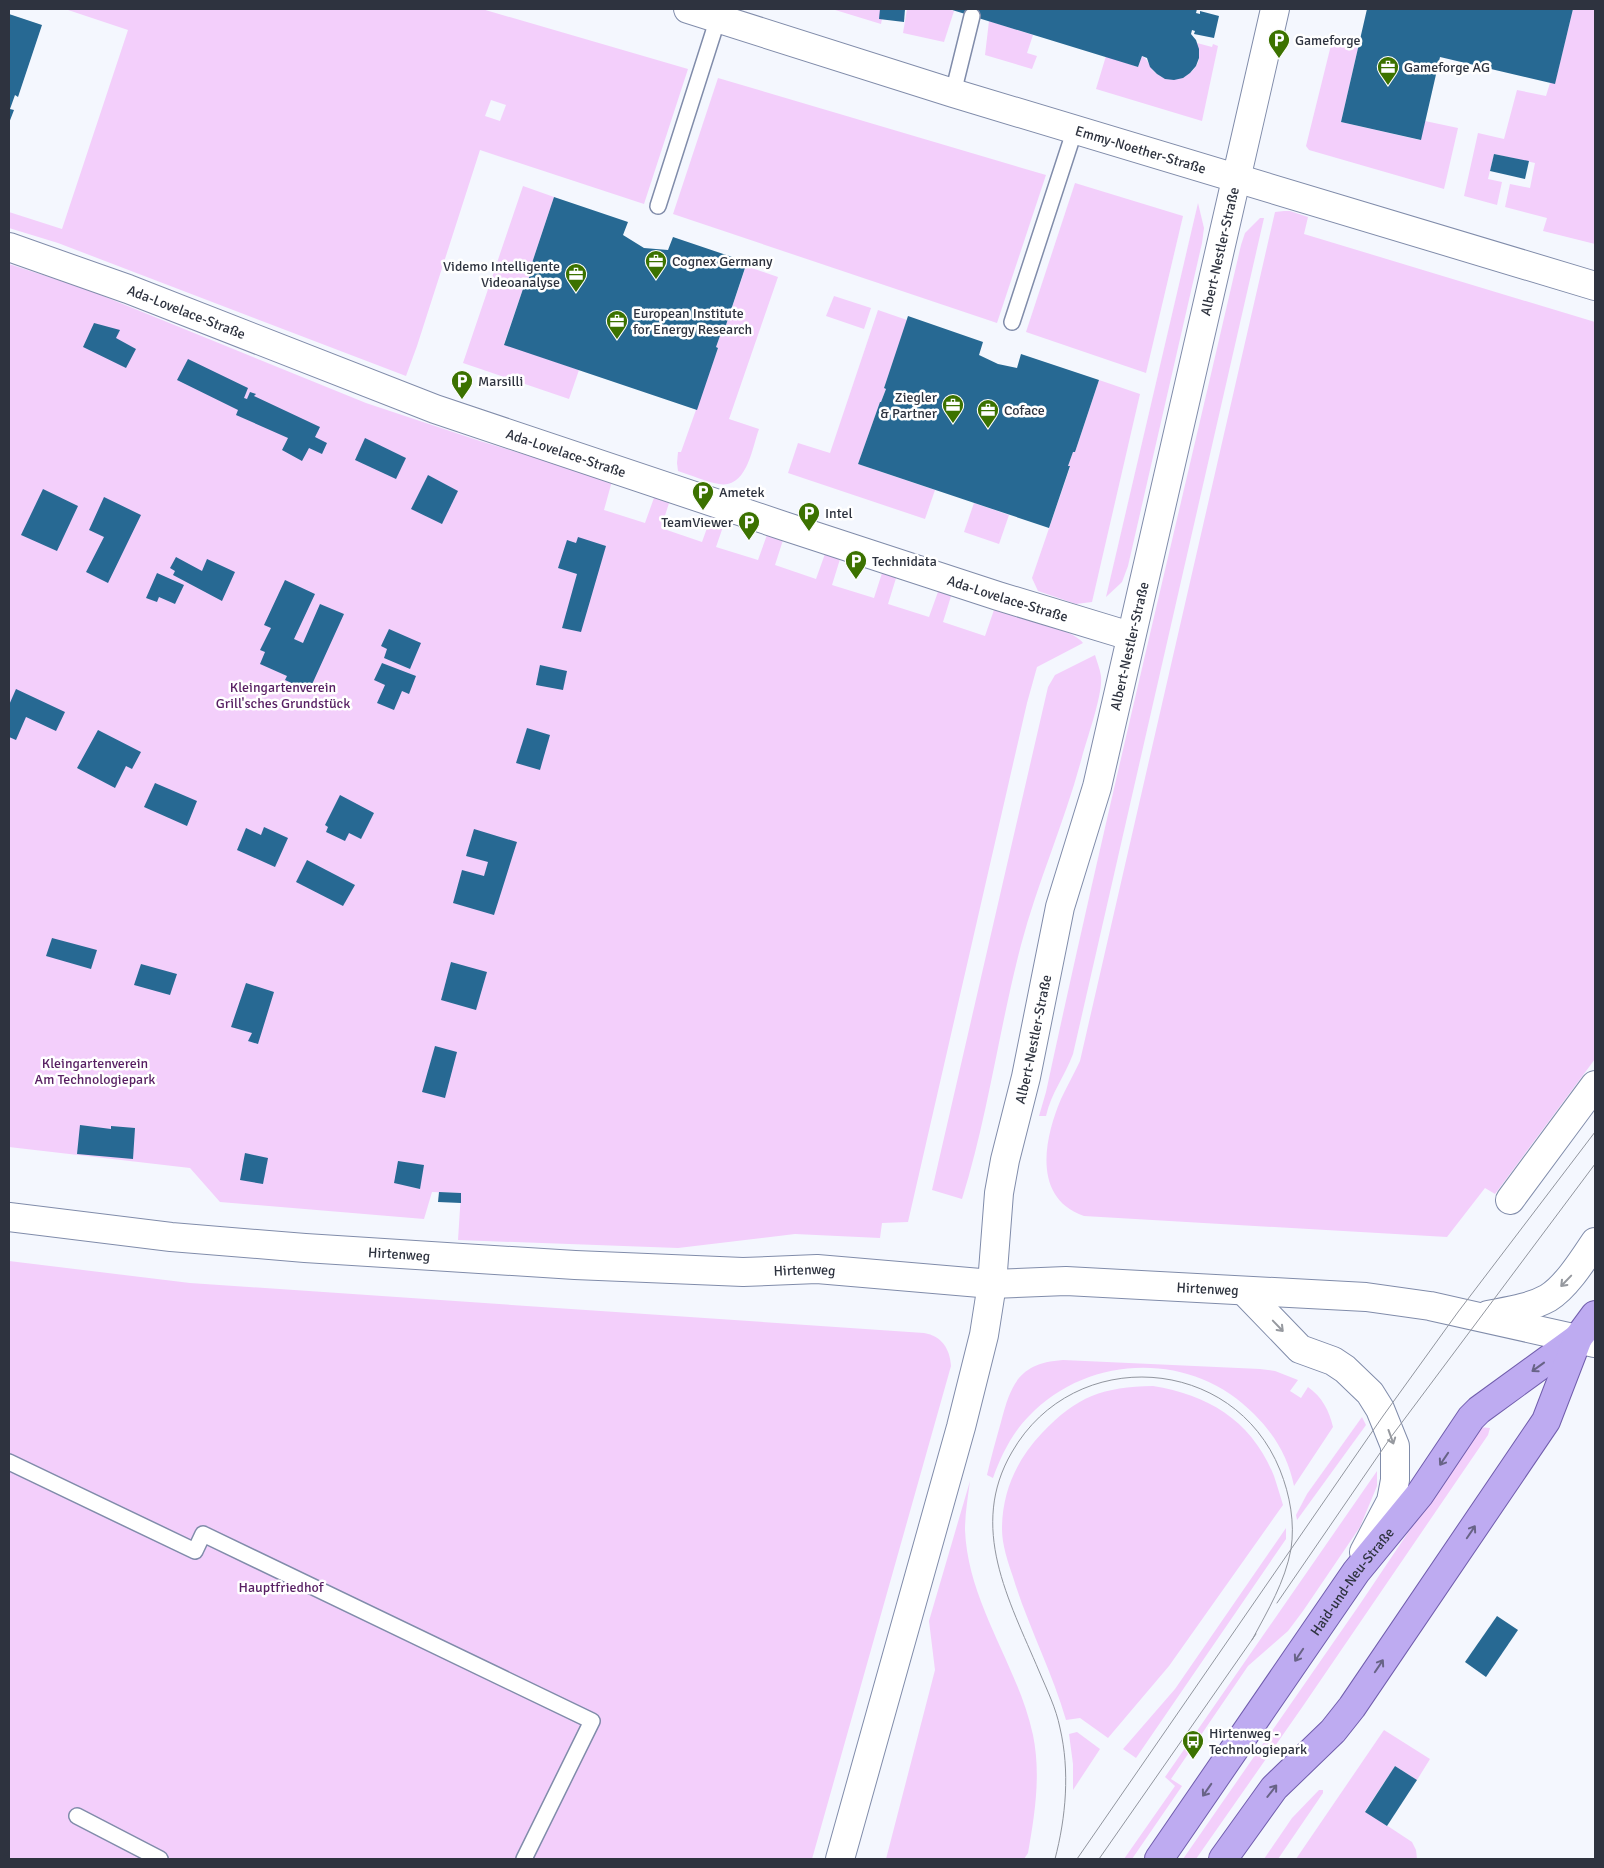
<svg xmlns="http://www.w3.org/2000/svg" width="1604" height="1868" font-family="Signika,sans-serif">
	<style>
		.green { fill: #f3cffb; fill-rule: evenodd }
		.building { fill: #276993 }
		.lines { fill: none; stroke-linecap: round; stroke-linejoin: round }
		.lane-casing { stroke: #808caa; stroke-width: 18 }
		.street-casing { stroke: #808caa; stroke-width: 30 }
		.secondary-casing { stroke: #808caa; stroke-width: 30 }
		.primary-casing { stroke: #705dac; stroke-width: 30 }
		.lane { stroke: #fff; stroke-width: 15 }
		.street { stroke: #fff; stroke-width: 28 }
		.secondary { stroke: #fff; stroke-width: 28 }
		.primary { stroke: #beabf1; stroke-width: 28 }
		.tram { stroke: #91959e; stroke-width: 1 }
		.oneway { stroke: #96999f }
		.oneway2 { stroke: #686386 }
		.labels { text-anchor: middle; stroke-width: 5; stroke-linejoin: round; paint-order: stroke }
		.poi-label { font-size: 14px; fill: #2e333f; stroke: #fff; text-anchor: start }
		.street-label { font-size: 14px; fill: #2e333f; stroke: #fff }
		.park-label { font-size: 14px; fill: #571f62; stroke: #fff }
	</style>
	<rect width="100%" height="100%" fill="#f4f7fe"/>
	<!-- green -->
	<g class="green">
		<path d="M 65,9 L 482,9 L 688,69 L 644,204 L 480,150 L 417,346 L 406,376 L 58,243 L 9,228 L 9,212 L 62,229 L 128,30 ZM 491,100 L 506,105 L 500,121 L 485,116 Z"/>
		<polygon points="832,9 884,9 881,24"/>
		<polygon points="907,9 948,9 954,11 944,42 903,33"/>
		<polygon points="1573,9 1595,9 1595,244 1543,231 1547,218 1505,207 1510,184 1530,188 1535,163 1494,154 1488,179 1502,182 1497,205 1464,196 1478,133 1504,139 1517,90 1546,96 1550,83 1555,83"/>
		<polygon points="989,21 1033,35 1027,53 1037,56 1032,69 985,55"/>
		<polygon points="1333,37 1358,48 1341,122 1420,140 1425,121 1458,128 1444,189 1309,150 1306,146"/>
		<path d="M 1197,43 L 1212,47 L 1213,44 L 1218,46 L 1202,121 L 1096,89 L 1106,56 L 1138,67 L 1142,56 C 1149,60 1150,69 1157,74 C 1171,85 1195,77 1199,59 C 1199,54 1198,48 1197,43 Z"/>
		<polygon points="718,78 1046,175 997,323 673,214"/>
		<polygon points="1075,183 1183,216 1146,373 1026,332"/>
		<polygon points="523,186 554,197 530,269 532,269 527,283 525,283 504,344 579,370 569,399 463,363"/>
		<polygon points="1198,203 1204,228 1202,243 1128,566 1122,582 1106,597"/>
		<path d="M 1284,211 L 1290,211 L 1308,217 L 1304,234 L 1595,322 L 1595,1059 L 1495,1194 L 1485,1188 L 1447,1237 L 1084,1216 C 1032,1198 1044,1139 1061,1099 C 1067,1086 1074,1074 1080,1061 L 1275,212 Z"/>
		<path d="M 1260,218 L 1264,218 L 1073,1054 C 1065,1076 1051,1093 1046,1116 L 1039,1116 L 1046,1092 C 1107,809 1176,527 1241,245 L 1245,233 Z"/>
		<path d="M 9,264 L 86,289 L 366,403 L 480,441 L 612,481 L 604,510 L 645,523 L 655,495 L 670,500 L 661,528 L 702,542 L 712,514 L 726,518 L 716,547 L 758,560 L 768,532 L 784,537 L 775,565 L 816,579 L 826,551 L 841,556 L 832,585 L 874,598 L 883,570 L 897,575 L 888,604 L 929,617 L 939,589 L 952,593 L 943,622 L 985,636 L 995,607 C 1013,613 1074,630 1083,643 L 1037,667 L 1027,703 L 908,1222 L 882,1223 L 880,1238 L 795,1234 L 678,1248 L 458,1240 L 461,1193 L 432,1192 L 424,1219 L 220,1202 L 190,1168 L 9,1147 Z"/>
		<path d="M 746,266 L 778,277 L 729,419 L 759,429 C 752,448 747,489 719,484 C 706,482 691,475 678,471 L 677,463 L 678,452 L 681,452 L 718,348 L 716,347 L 721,333 L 723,334 Z"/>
		<polygon points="834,296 871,308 864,329 826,316"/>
		<polygon points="878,310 907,320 884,388 886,389 881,402 880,402 858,464 935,490 925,519 788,473 798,443 830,453"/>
		<polygon points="1099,380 1140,394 1092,602 1076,604 1038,591 1032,578 1070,467 1068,466 1073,452 1075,452"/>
		<polygon points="974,503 1009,515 999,544 964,532"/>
		<path d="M 1095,655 C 1097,662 1100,669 1101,676 C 1103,694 1087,738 1082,757 C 1065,821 1038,881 1021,945 C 999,1029 988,1116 962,1199 L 932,1190 L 1048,687 L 1055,675 Z"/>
		<path d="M 9,1261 L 190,1283 L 924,1333 C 942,1336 950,1349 951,1366 L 812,1859 L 9,1859 Z"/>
		<path d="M 1063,1360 L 1260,1369 L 1275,1371 L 1298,1380 L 1290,1391 L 1301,1398 L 1308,1387 C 1322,1397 1329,1410 1333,1427 L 1294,1486 C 1288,1457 1275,1435 1254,1414 C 1193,1351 1089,1353 1029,1416 C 1012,1433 1001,1456 993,1478 L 987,1475 C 991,1457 996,1440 1001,1422 C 1011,1384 1019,1363 1063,1360 Z"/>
		<path d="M 1153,1386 C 1209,1395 1252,1421 1274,1476 C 1277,1485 1280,1495 1283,1505 L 1169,1666 L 1108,1738 L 1080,1718 L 1066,1720 C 1052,1671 1028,1626 1013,1577 C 1008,1562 1002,1545 1002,1529 C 1002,1492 1017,1459 1042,1433 C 1077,1396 1103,1387 1153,1386 Z"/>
		<polygon points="1362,1417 1366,1425 1297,1520 1296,1515 1307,1494"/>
		<polygon points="1479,1427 1490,1428 1488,1435 1303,1706 1196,1859 1183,1859 1360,1604"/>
		<polygon points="1377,1471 1377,1486 1360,1527 1303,1611 1288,1631 1248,1666 1171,1779 1182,1786 1180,1789 1132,1859 1124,1859 1175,1786 1165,1777"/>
		<path d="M 970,1481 C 968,1497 965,1513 965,1530 C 968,1604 1018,1665 1033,1735 C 1041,1774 1035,1814 1028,1853 L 1024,1859 L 886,1859 L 935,1670 L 929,1621 Z"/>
		<polygon points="1286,1528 1286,1539 1136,1758 1123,1749 1175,1689"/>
		<polygon points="1384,1730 1430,1759 1417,1780 1395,1766 1365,1811 1412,1842 1416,1850 1417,1859 1296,1859"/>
		<polygon points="1077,1732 1100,1749 1073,1790 1073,1764 1069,1734"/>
		<polygon points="1319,1790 1323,1790 1323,1793 1278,1859 1264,1859 1292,1818"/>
	</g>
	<!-- building -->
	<g class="building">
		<polygon points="880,9 905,9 904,22 879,19"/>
		<polygon points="949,9 1197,9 1196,13 1200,14 1200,11 1219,16 1214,38 1194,34 1195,31 1192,30 1191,34 1196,40 1199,49 1199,58 1196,66 1190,73 1183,78 1174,80 1165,79 1157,74 1150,67 1147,58 1142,56 1138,67"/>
		<polygon points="1367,9 1573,9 1555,84 1440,57 1421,140 1341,122"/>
		<polygon points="9,14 42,25 18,97 15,95 10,109 14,110 9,123"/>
		<polygon points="1494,154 1529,161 1525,179 1490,171"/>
		<polygon points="554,197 628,222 623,235 644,248 668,250 673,237 747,262 723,334 721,333 716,347 718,348 697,410 504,345 525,283 527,283 532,269 530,269"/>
		<polygon points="908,316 983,342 979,355 998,364 1017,368 1021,354 1099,380 1075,452 1073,452 1068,466 1070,466 1049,528 858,464 880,402 881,402 886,389 884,388"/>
		<polygon points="94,323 120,330 116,338 136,349 126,368 83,347"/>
		<polygon points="188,359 248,388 244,398 247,399 250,392 256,394 254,396 320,427 315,437 327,443 322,454 309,448 302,461 282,450 288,438 236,415 238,410 177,380"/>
		<polygon points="365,438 406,458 396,479 355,460"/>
		<polygon points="428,475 458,491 442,524 411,509"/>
		<polygon points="43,489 78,506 57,551 21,535"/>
		<polygon points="104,497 141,515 108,583 86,572 104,537 89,530"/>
		<polygon points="578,537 606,546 581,632 562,628 577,574 558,568 567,540 576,543"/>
		<polygon points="176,557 202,571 207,559 235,572 222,601 173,575 175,571 170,568"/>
		<polygon points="157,573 184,585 175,604 159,597 157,602 146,598"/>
		<polygon points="285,580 315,594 294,639 303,643 320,604 344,614 309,691 285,680 287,676 260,664 265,652 260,650 271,628 264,625"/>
		<polygon points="389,629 421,643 410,669 384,658 387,649 381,646"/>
		<polygon points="382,663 416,676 409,694 402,691 394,710 377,703 385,685 374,680"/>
		<polygon points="540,665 567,671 563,690 536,685"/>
		<polygon points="16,689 65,712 56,731 26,717 16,740 9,737 9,705"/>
		<polygon points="527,728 550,735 540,770 516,763"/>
		<polygon points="98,730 141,752 132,769 126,766 115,788 77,768"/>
		<polygon points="155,783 197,801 187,826 144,807"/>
		<polygon points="340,795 374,813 361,839 349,833 345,841 326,832 328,827 325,825"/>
		<polygon points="264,827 288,838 275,867 237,850 246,828 261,835"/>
		<polygon points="474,829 517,842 494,915 453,903 462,870 484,876 488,862 466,856"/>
		<polygon points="307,860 355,885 343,906 296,882"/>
		<polygon points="52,938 97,950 91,969 46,956"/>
		<polygon points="451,962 487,972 476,1010 441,1000"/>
		<polygon points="141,964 177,974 170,995 134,985"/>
		<polygon points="246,983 274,992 258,1044 248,1041 252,1033 231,1027"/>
		<polygon points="435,1046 457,1052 445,1098 422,1092"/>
		<polygon points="80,1125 111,1129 111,1126 135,1128 133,1159 77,1154"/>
		<polygon points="245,1153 268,1158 263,1184 240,1180"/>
		<polygon points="398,1161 424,1165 420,1189 394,1183"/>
		<polygon points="439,1192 461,1193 461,1203 438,1202"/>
		<polygon points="1497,1616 1518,1630 1486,1677 1465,1662"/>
		<polygon points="1395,1766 1417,1780 1387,1826 1365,1812"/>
	</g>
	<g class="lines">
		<!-- lane casing -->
		<g class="lane-casing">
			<g id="lane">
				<polyline points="953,93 972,16"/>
				<polyline points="658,206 718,18"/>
				<polyline points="1012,322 1075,129"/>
				<polyline points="9,1462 195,1551 203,1534 592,1721 524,1859"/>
				<polyline points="77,1816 160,1859"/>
			</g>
		</g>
		<!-- street casing -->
		<g class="street-casing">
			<g id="street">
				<path id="s1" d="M 688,9 L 953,93 L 1595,286"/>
				<path id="s2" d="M 9,247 L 128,289 L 435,409 L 787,527 L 998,596 L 1130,636"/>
				<polyline points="1510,1200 1595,1085"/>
				<path id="s3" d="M 840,1859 L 961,1427 L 984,1335 L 992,1284 L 999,1193 L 1005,1160 L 1026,1077 L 1060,907 L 1097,787 L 1275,9"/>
			</g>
		</g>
		<!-- secondary casing -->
		<g class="secondary-casing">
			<g id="secondary">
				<path id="s4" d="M 9,1217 L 171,1237 L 305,1248 L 575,1265 L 743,1272 L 817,1269 L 992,1284 L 1066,1281 L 1366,1297 L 1430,1306 L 1595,1343"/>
				<polyline points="1244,1291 1300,1349 1333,1361 1345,1369 1370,1393 1380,1409 1395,1446 1395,1480 1391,1501 1364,1552"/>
				<path d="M 1488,1315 C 1508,1311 1530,1308 1548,1298 C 1566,1287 1583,1260 1595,1242"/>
			</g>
		</g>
		<!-- primary casing -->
		<g class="primary-casing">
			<g id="primary">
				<path id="s5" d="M 1159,1859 L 1356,1572 L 1420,1494 L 1471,1418 L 1479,1410 L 1578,1338"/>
				<polyline points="1223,1859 1274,1788 1333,1731 1352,1707 1546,1421 1578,1338 1595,1315"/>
			</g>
		</g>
		<!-- lane -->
		<use href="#lane" class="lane"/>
		<!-- street -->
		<use href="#street" class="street"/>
		<!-- secondary -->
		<use href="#secondary" class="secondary"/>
		<!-- primary -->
		<use href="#primary" class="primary"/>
		<!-- tram -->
		<g class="tram">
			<polyline points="1277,1603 1391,1437 1595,1164"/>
			<path d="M 1055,1859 C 1066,1817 1070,1771 1060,1728 C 1056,1708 1047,1690 1039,1671 C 1009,1600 968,1527 1012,1452 C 1074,1344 1234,1355 1280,1470 C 1290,1495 1295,1523 1291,1549 C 1285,1582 1268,1610 1252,1640"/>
			<polyline points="1077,1859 1383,1416 1458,1312 1595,1132"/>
			<polyline points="1099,1859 1256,1634"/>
		</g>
	</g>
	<!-- one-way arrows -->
	<defs><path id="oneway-shaft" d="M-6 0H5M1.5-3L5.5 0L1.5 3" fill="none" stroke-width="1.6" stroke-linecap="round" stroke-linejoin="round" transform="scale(1.25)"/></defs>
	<g class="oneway">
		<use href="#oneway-shaft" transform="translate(1566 1281) rotate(134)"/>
		<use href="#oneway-shaft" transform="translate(1278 1326) rotate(46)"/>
		<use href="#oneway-shaft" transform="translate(1391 1437) rotate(70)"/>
	</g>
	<g class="oneway2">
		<use href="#oneway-shaft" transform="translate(1538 1367) rotate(144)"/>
		<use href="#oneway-shaft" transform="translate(1444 1459) rotate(124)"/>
		<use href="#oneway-shaft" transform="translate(1471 1532) rotate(-56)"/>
		<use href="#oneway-shaft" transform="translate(1299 1655) rotate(124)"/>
		<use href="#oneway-shaft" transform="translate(1379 1666) rotate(-56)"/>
		<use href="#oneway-shaft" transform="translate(1207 1790) rotate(125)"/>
		<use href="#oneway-shaft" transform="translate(1272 1791) rotate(-52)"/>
	</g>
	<!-- icons -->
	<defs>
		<g id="parking-pin" transform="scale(1.125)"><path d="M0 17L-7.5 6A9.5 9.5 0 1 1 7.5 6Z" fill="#3c7200" stroke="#fff"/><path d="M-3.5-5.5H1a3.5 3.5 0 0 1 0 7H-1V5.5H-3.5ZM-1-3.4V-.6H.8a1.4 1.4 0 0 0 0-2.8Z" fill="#fff"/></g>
		<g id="office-pin" transform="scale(1.125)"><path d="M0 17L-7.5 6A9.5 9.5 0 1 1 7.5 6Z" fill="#3c7200" stroke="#fff"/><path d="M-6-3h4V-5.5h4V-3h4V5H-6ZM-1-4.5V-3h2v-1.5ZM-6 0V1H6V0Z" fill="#fff"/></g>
		<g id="bus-pin" transform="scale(1.125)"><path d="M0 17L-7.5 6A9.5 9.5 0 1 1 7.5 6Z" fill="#3c7200" stroke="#fff"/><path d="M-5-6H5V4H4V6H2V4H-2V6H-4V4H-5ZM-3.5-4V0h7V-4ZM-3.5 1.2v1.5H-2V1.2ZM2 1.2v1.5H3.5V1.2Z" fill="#fff"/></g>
	</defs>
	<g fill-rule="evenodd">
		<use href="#parking-pin" x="1279" y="40"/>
		<use href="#office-pin" x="1388" y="67"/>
		<use href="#office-pin" x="656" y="261"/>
		<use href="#office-pin" x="576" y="274"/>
		<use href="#office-pin" x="617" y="321"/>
		<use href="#parking-pin" x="462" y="381"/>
		<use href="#office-pin" x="953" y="405"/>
		<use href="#office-pin" x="988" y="410"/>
		<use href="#parking-pin" x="703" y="492"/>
		<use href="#parking-pin" x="809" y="513"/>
		<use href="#parking-pin" x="749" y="522"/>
		<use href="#parking-pin" x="856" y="561"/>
		<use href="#bus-pin" x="1193" y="1741"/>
	</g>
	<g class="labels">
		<!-- poi labels -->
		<g class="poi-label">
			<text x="1295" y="45">Gameforge</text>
			<text x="1404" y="72">Gameforge AG</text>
			<text x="672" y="266">Cognex Germany</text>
			<text x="560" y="271" text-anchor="end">Videmo Intelligente<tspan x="560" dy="16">Videoanalyse</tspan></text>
			<text x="633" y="318">European Institute<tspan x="633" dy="16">for Energy Research</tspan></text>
			<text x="478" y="386">Marsilli</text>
			<text x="937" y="402" text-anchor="end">Ziegler<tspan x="937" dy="16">&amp; Partner</tspan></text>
			<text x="1004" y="415">Coface</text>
			<text x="719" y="497">Ametek</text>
			<text x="825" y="518">Intel</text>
			<text x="733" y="527" text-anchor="end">TeamViewer</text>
			<text x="872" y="566">Technidata</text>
			<text x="1209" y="1738">Hirtenweg -<tspan x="1209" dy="16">Technologiepark</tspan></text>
		</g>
		<!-- street labels -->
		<g class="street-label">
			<text dy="5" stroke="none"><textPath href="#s1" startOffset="474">Emmy-Noether-Straße</textPath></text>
			<text dy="5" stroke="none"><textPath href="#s3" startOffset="1654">Albert-Nestler-Straße</textPath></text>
			<text dy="5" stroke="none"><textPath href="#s2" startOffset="189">Ada-Lovelace-Straße</textPath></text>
			<text dy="5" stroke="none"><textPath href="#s2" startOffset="594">Ada-Lovelace-Straße</textPath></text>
			<text dy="5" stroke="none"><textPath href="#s2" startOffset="1059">Ada-Lovelace-Straße</textPath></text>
			<text dy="5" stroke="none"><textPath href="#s3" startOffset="1249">Albert-Nestler-Straße</textPath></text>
			<text dy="5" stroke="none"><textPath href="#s3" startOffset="844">Albert-Nestler-Straße</textPath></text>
			<text dy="5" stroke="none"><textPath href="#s4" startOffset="392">Hirtenweg</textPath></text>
			<text dy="5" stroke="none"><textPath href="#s4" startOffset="798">Hirtenweg</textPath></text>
			<text dy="5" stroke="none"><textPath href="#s4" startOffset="1202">Hirtenweg</textPath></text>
			<text dy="5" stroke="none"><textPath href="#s5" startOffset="338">Haid-und-Neu-Straße</textPath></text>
		</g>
		<!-- park labels -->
		<g class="park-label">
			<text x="283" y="692">Kleingartenverein<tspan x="283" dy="16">Grill'sches Grundstück</tspan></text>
			<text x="95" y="1068">Kleingartenverein<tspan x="95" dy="16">Am Technologiepark</tspan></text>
			<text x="281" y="1592">Hauptfriedhof</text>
		</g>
	</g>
	<!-- border -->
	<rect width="1604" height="1868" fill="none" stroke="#2e333f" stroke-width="20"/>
</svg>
